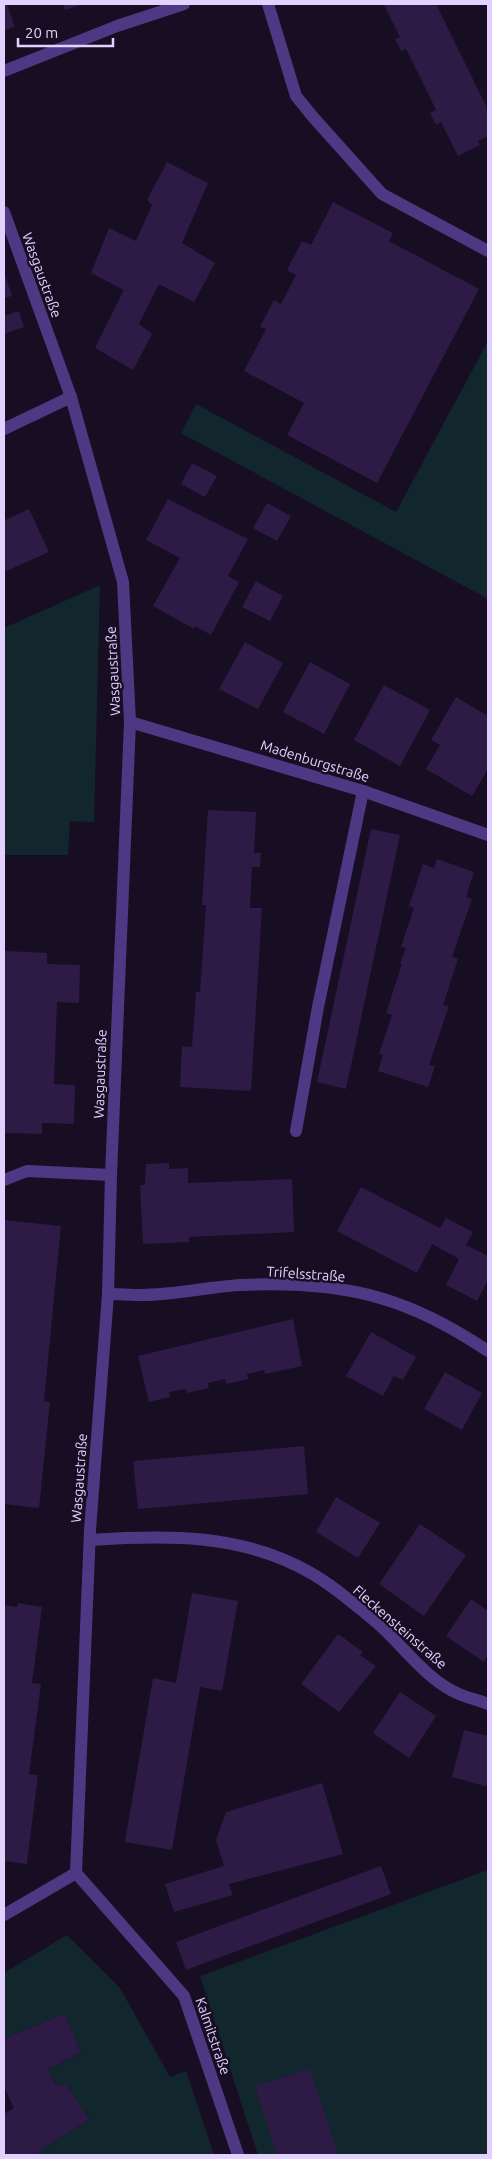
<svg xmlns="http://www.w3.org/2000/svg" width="492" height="2159" font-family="Ubuntu,sans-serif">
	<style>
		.green { fill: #11272d }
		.building { fill: #2d1a45 }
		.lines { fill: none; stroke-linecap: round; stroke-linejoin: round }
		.minor { stroke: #4f3883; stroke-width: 12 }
		.labels { text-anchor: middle; stroke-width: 5; stroke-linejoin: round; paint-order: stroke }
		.street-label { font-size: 14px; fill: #e2d0ff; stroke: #170e23 }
	</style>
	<rect width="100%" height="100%" fill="#170e23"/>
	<!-- green -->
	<g class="green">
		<polygon points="488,341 488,599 181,433 196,404 396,512"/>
		<polygon points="100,585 94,822 70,821 68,855 4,855 4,628"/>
		<polygon points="488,1870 488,2155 258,2155 200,1976"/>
		<polygon points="67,1935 120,1988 170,2077 186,2071 214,2155 33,2155 89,2119 66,2084 56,2086 48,2069 81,2053 65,2013 4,2039 4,1973"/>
	</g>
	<!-- building -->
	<g class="building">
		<polygon points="4,4 7,4 15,27 4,30"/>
		<polygon points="63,4 83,4 65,10"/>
		<polygon points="387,4 436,4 488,110 488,136 478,141 480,145 458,156 441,122 436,125 430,113 436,110 421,79 406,49 401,51 395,39 400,37 384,5"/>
		<polygon points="167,162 208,183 182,243 215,263 194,302 159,284 139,324 152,334 133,370 95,348 124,290 91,273 109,228 136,241 152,205 147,200"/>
		<polygon points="333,202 393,233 389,241 479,289 377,483 287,435 304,403 244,371 266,329 260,327 274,300 281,304 296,275 287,270 302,241 311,245"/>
		<polygon points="4,272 12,296 4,298"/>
		<polygon points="19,311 24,327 4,334 4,316"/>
		<polygon points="192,463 217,476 205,497 181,484"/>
		<polygon points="168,499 248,539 228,576 239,582 211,635 195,626 194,629 153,606 180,558 146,540"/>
		<polygon points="267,503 291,516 277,541 253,528"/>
		<polygon points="29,509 49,552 4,572 4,519 8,529 5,520"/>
		<polygon points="256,581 283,596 270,621 242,607"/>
		<polygon points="245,642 283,663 258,709 219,689"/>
		<polygon points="310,662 350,684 324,734 283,712"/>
		<polygon points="384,685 430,710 400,766 354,740"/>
		<polygon points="456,697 488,716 488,769 472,796 426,769 440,745 431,740"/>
		<polygon points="208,810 256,812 254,853 261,853 260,867 252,867 250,908 262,908 251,1091 180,1087 182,1046 192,1047 196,992 200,992 206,905 202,905"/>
		<polygon points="371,829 400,835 346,1089 317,1082"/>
		<polygon points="437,859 474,872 466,897 472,899 452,957 458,959 443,1005 449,1006 429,1065 435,1066 428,1087 378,1071 383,1055 379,1054 392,1015 386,1013 402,964 400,963 406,948 401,947 414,908 409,906 423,864 434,868"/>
		<polygon points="5,951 47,953 47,964 80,965 79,1003 57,1002 54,1084 75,1085 74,1124 42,1123 42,1134 4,1133"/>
		<polygon points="169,1163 169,1169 188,1168 188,1183 292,1179 294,1232 189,1237 189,1242 143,1244 140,1185 145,1185 146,1164"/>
		<polygon points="361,1187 440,1228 446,1218 473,1232 466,1245 488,1256 488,1280 477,1301 446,1285 459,1259 432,1244 417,1273 337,1231"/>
		<polygon points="4,1220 61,1226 44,1401 50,1402 39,1508 4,1504"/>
		<polygon points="293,1319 302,1366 265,1374 264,1370 247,1374 248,1379 226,1384 225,1379 208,1383 209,1388 187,1393 186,1389 169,1392 170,1397 149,1402 138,1356"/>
		<polygon points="371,1332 416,1357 403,1380 394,1376 383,1396 346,1376"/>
		<polygon points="445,1372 482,1393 462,1430 424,1409"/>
		<polygon points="304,1446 308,1494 138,1509 133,1461"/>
		<polygon points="336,1497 380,1523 358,1558 316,1532"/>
		<polygon points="420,1524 466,1555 424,1616 379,1584"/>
		<polygon points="192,1593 238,1601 222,1691 200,1687 172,1850 125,1842 153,1678 176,1683"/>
		<polygon points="471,1599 488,1611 488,1655 484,1662 446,1636"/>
		<polygon points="18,1603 42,1607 32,1683 41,1684 29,1774 38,1775 27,1864 4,1861 4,1605 17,1607"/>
		<polygon points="338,1634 363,1652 360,1655 376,1666 339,1712 301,1684"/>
		<polygon points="400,1692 436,1716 409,1758 373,1733"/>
		<polygon points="464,1730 488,1736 488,1787 452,1777"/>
		<polygon points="322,1783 343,1854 229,1884 233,1895 174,1912 165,1884 224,1866 216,1840 226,1812"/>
		<polygon points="381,1866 391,1894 186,1970 176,1942"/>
		<polygon points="65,2013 81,2053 48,2069 56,2086 66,2084 89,2119 33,2155 4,2155 4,2114 14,2108 4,2087 4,2039"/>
		<polygon points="310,2069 338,2155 277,2155 255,2086"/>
	</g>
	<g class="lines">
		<!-- minor -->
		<g class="minor">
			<polyline points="268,4 296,96 313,117 382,194 488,251"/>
			<polyline points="4,71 117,26 184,4"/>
			<polyline points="4,212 71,397 123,582 130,722 111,1175 108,1294 90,1530 76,1873"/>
			<polyline points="4,429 71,397"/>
			<polyline points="130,722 363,791 488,835"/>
			<polyline points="296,1131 318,1007 363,791"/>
			<polyline points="4,1180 27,1171 111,1175"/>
			<path d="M 108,1294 C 119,1294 130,1295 142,1295 C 175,1295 207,1287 240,1285 C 285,1283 336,1285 380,1298 C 419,1309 455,1329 488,1351"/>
			<path d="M 90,1540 C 165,1535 240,1533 309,1572 C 333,1585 355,1605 376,1622 C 403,1645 426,1680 459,1694 C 468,1698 479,1700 488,1704"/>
			<polyline points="76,1873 184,1996 238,2155"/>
			<polyline points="4,1915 76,1873"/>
		</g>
	</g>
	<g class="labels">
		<!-- street labels -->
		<g class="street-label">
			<text transform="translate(42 275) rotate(70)" y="5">Wasgaustraße</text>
			<text transform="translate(113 671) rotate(-93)" y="5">Wasgaustraße</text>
			<text transform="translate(315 761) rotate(17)" y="5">Madenburgstraße</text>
			<text transform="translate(100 1074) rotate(-88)" y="5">Wasgaustraße</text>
			<text transform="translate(306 1274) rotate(4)" y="5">Trifelsstraße</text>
			<text transform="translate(79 1478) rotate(-86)" y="5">Wasgaustraße</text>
			<text transform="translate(400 1627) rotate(41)" y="5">Fleckensteinstraße</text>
			<text transform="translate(213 2036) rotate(71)" y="5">Kalmitstraße</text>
		</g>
	</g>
	<!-- border -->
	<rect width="492" height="2159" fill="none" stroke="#e2d0ff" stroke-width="10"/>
	<!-- scale -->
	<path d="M18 38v8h95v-8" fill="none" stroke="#e2d0ff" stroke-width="2.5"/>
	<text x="25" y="38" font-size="15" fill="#e2d0ff" stroke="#170e23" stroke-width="4" paint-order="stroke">20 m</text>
</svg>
